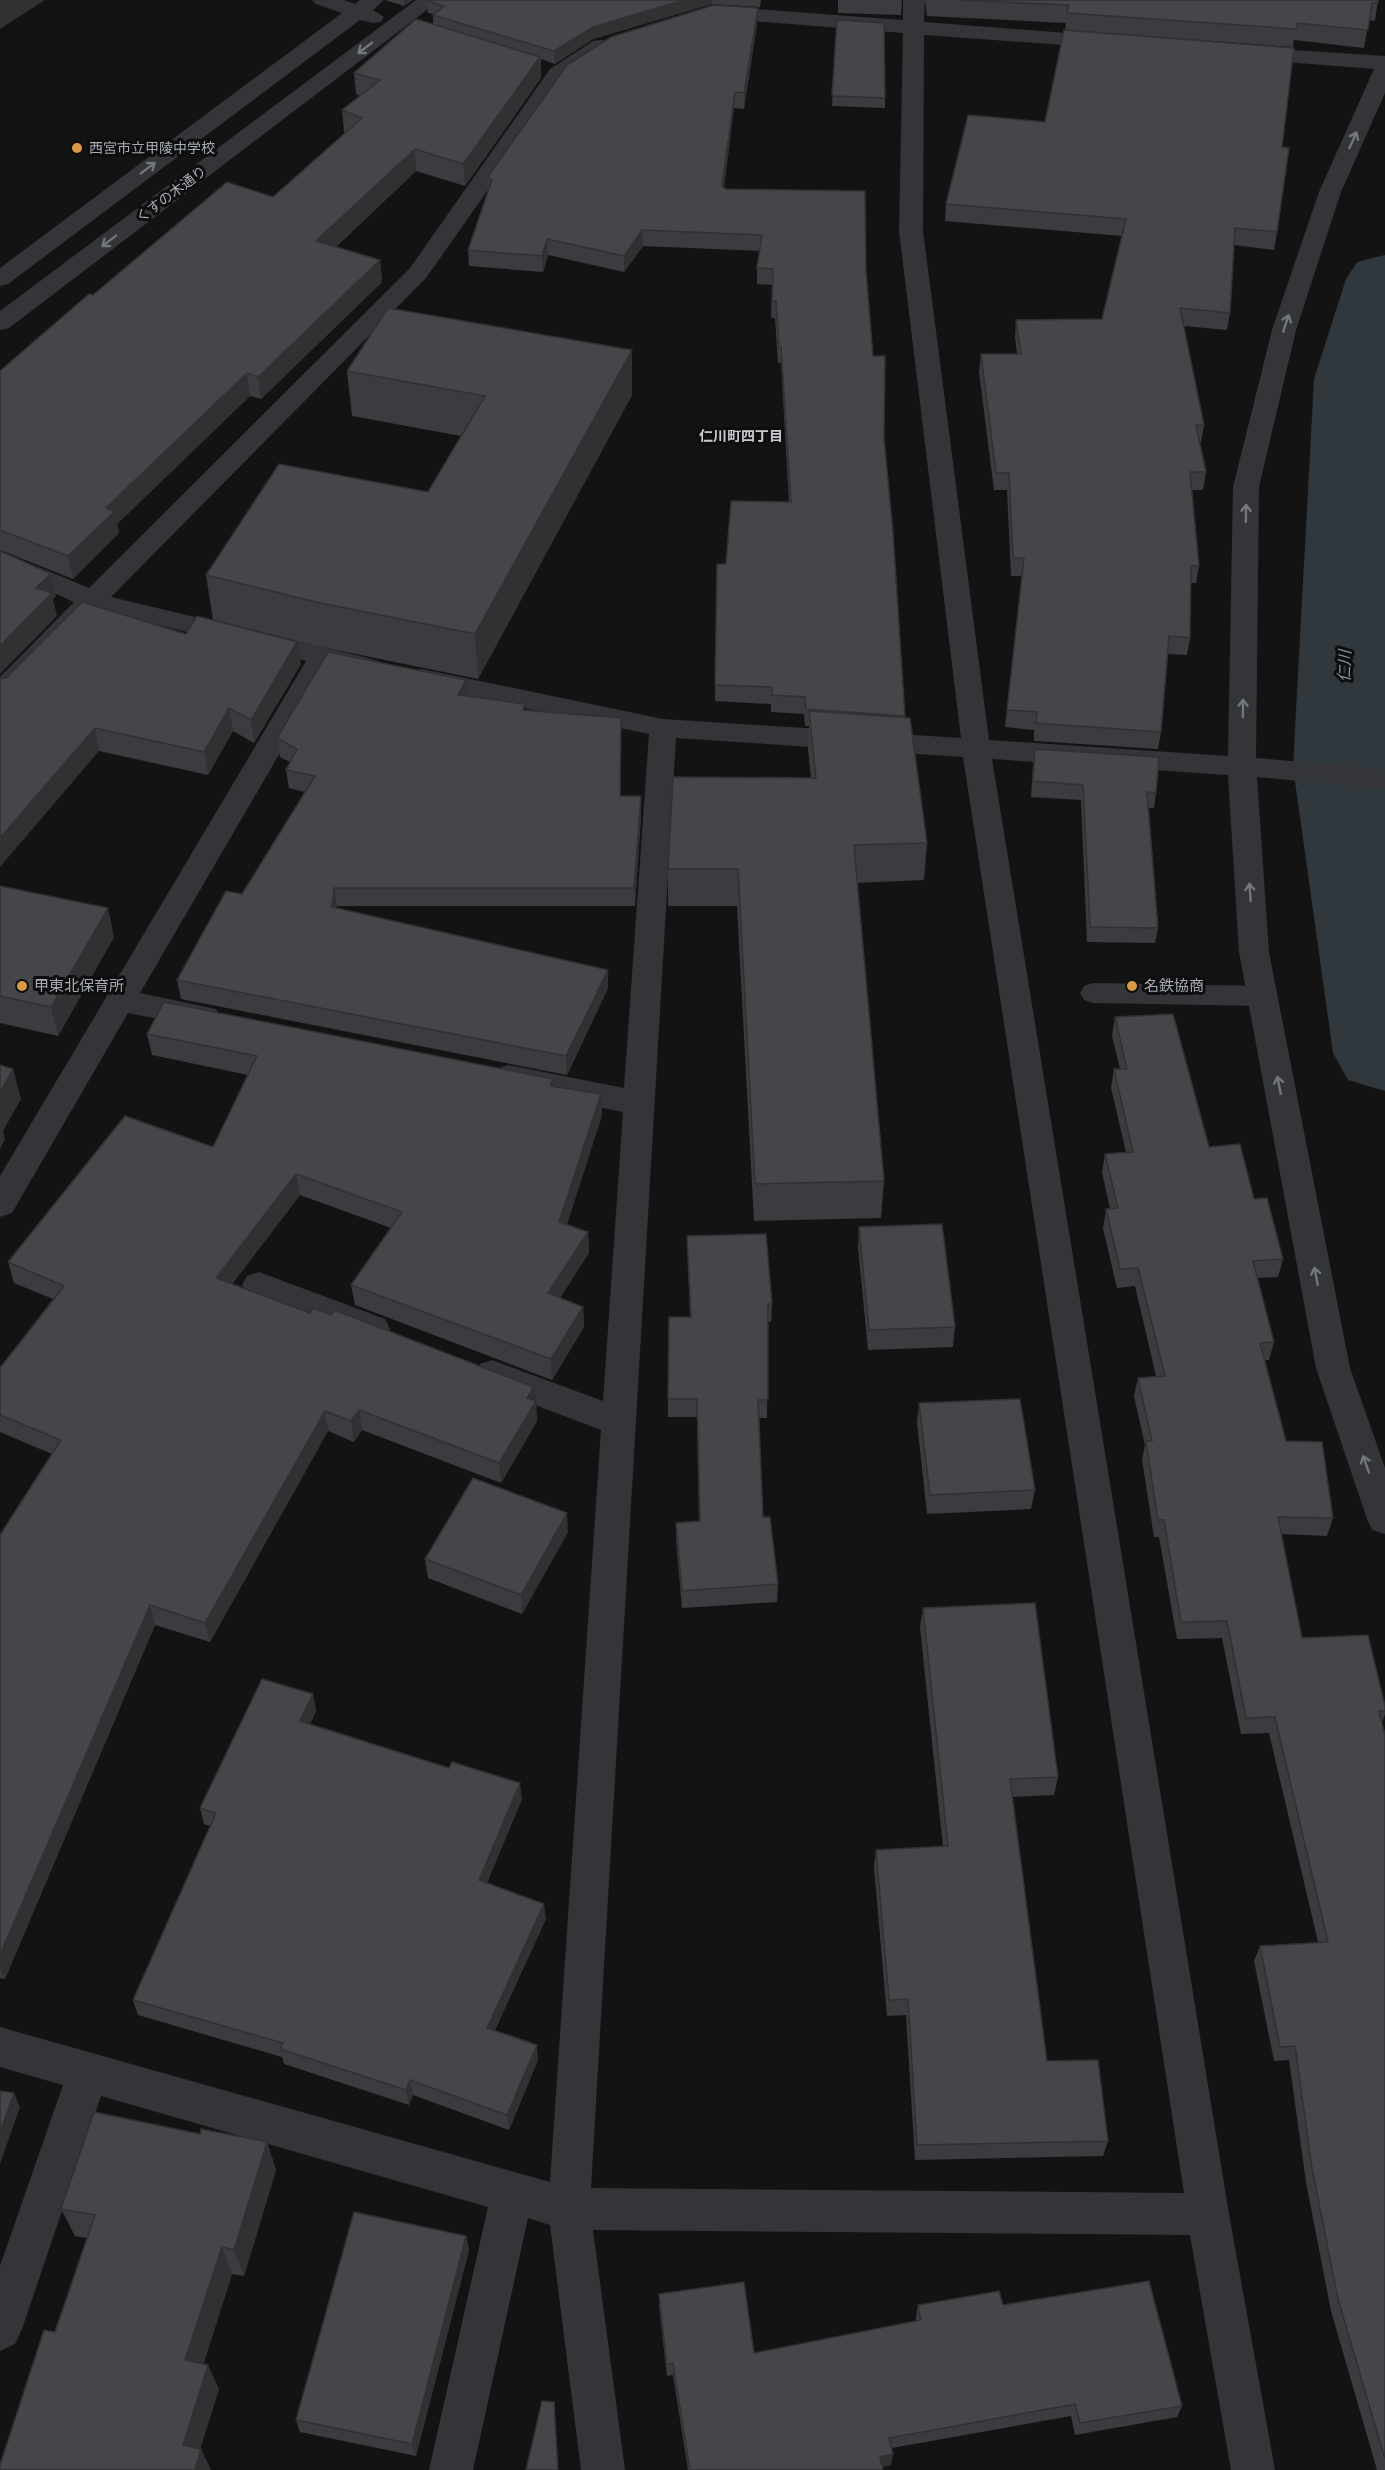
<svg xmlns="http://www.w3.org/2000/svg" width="1385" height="2470" font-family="'Fira Sans Condensed','Noto Sans JP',sans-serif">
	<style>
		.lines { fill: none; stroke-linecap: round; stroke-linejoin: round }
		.river { fill: #30383d; fill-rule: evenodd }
		.lane { fill: #343539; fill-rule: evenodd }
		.street { fill: #343539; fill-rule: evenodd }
		.wall { fill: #3b3c3f }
		.shaded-wall { fill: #303133 }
		.building { fill: #454649; stroke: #303133; stroke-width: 1.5 }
		.oneway { stroke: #73767c }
		.poi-dot { fill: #dc9943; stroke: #0e0e0f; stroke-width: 2 }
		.labels { text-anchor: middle; stroke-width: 6; stroke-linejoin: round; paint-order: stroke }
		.far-poi-label { font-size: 14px; fill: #a6abb3; stroke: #0e0e0f; text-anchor: start }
		.far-street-label { font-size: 14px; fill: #a6abb3; stroke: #0e0e0f }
		.far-neighbourhood-label { font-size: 14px; font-weight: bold; fill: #c6cacf; stroke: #0e0e0f }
		.poi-label { font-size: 15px; fill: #a6abb3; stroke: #0e0e0f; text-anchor: start }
		.water-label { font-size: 16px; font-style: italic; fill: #809baa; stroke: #0e0e0f }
	</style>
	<rect width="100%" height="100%" fill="#131314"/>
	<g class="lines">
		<!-- river -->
		<polygon class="river" points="1385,255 1385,1091 1348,1080 1333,1053 1293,767 1314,379 1346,279 1357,262"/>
		<!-- lane -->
		<polygon class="lane" points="1093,983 1262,986 1271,989 1275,996 1271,1003 1262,1006 1093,1003 1084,1000 1080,993 1084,986"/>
		<!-- street -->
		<g class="street">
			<polygon points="312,0 344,0 355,4 360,0 384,0 373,10 384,17 381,22 373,23 360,20 8,284 0,286 0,268 342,13 316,4"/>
			<polygon points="416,0 440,0 9,328 0,330 0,311"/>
			<path d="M 903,0 L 925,0 L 924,22 L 1105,36 L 1113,37 L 1116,42 L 1113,47 L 1105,48 L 924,35 L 923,231 L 989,740 L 1228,756 L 1233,487 L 1272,330 L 1319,192 L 1374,69 L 1249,59 L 1241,58 L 1238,53 L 1241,48 L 1249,47 L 1385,56 L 1385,93 L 1341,192 L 1296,330 L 1259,487 L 1256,758 L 1385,769 L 1385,789 L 1257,777 L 1269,952 L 1350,1368 L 1385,1468 L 1385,1534 L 1372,1530 L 1367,1519 L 1316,1368 L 1239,952 L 1228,775 L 992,759 L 1229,2214 L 1275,2470 L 1231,2470 L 1190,2235 L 593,2230 L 625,2470 L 581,2470 L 550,2225 L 528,2218 L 473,2470 L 429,2470 L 488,2207 L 101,2096 L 22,2329 L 15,2344 L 0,2351 L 0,2266 L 63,2085 L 0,2067 L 0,2027 L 550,2182 L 601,1430 L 480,1384 L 475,1374 L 480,1364 L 492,1360 L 603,1401 L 623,1112 L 508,1089 L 497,1085 L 492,1077 L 497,1069 L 508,1065 L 624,1088 L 649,734 L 422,687 L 412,684 L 408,678 L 412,672 L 422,669 L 663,719 L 961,738 L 899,231 L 903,33 L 714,18 L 706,17 L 703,12 L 706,7 L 714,6 L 903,20 ZM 676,738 L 963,757 L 1184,2193 L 591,2188 Z"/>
			<polygon points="601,40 609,41 612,46 609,51 566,79 426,278 111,597 368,658 378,661 382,667 378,673 368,676 330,667 140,993 216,1009 220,1017 216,1025 205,1028 128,1013 12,1213 0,1217 0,1176 306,661 98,610 10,699 0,702 0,677 74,602 0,569 0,551 89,588 410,268 550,69 593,41"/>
			<polygon points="259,1272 385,1319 390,1329 385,1339 373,1343 247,1294 242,1285 247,1276"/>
		</g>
	</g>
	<!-- wall -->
	<g class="wall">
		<polygon points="385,0 413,0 404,6"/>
		<polygon points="428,0 761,0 760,7 712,4 593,39 555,64 541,59 541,78 465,186 416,171 336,247 380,260 382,282 261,399 250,396 117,524 119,533 73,579 0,550 0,371 93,295 273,197 345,133 344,132 342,110 360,96 356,94 354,73 433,25 433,15 434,14 428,13 427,1"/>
		<polygon points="838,0 902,0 901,15 838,13"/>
		<polygon points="925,0 1378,0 1375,21 1369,20 1364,48 1294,40 1293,47 1065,30 1066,23 927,16"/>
		<polygon points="758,8 757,24 744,109 734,108 724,188 866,270 873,356 884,438 893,532 905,717 927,843 924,880 857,883 884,1181 881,1218 754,1221 737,906 668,906 668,869 811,778 808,749 809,726 805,726 804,714 771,712 771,704 715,701 717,564 726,564 789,502 781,363 778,363 775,318 771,318 772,285 757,284 757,268 760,251 643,246 624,272 548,255 543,272 469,266 468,250 488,192 487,178"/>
		<polygon points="837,20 885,98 885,108 832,106"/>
		<polygon points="1282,147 1277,232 1274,250 1234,245 1230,313 1227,330 1184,326 1204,425 1201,442 1199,442 1206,472 1203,490 1192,490 1199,566 1196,583 1190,583 1190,638 1187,655 1168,654 1161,732 1158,749 1034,741 1034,730 1005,727 1022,576 1011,576 1007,490 994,490 979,372 981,354 1017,354 1015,337 1016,320 1102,319 1122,236 945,221 946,204"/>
		<polygon points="632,350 632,395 478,679 321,647 213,620 206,575 428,492 461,436 352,416 347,371"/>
		<polygon points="186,634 301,664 254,743 233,731 208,775 99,751 0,679"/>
		<polygon points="467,696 526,710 621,718 621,796 641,796 641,815 635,906 337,906 336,908 608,988 567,1075 181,999 177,980 242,894 305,792 289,788 286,770 290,762 280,757 277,738"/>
		<polygon points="1035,749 1156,793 1154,808 1149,808 1158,928 1155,943 1087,942 1081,800 1031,797 1033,764"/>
		<polygon points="0,886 114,937 58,1036 0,1023"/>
		<polygon points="1115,1017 1209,1147 1254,1199 1283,1259 1278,1277 1257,1278 1274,1342 1269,1360 1265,1360 1286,1441 1333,1518 1327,1536 1281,1534 1302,1638 1385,1706 1385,1714 1382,1723 1385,1735 1385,2470 1377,2470 1331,2311 1306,2182 1289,2060 1274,2061 1254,1961 1260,1946 1318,1942 1269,1733 1241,1734 1222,1638 1177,1639 1159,1537 1154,1537 1142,1459 1145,1445 1134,1396 1138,1378 1156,1376 1135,1286 1117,1288 1103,1228 1106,1209 1110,1209 1102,1172 1105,1154 1126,1152 1111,1088 1114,1069 1120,1069 1112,1036"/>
		<polygon points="147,1034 554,1086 601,1094 602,1115 567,1224 588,1232 589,1253 560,1298 583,1307 584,1327 552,1380 355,1305 351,1285 391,1228 300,1195 232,1284 536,1401 537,1421 501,1483 362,1430 354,1442 328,1431 210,1642 155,1625 5,1979 0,1978 0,1535 52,1454 0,1432 0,1368 53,1299 14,1283 8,1262 213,1147 248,1075 152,1055"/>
		<polygon points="859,1227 955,1327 953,1347 868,1350 858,1247"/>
		<polygon points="687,1236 772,1304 771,1322 768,1322 767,1418 759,1418 763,1517 778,1584 777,1602 682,1608 676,1540 676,1523 699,1522 697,1417 668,1417 668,1399 690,1317"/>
		<polygon points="919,1403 1035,1490 1031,1509 927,1514 917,1422"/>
		<polygon points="568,1532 522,1614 428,1578 425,1559"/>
		<polygon points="923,1608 1058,1777 1054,1795 1012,1797 1047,2061 1108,2141 1103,2156 915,2160 906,2015 887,2016 874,1867 876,1850 943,1847 920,1627"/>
		<polygon points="313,1694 316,1711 310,1724 522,1799 487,1883 546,1919 495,2030 538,2060 509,2130 413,2095 409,2105 284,2064 282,2057 138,2015 133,2000 211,1826 204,1824 200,1808"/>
		<polygon points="200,2134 267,2142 276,2170 244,2276 232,2274 203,2364 219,2389 200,2449 55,2332 87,2238 75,2236 61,2209"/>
		<polygon points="466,2236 469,2250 416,2456 300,2432 296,2420"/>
		<polygon points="659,2294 754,2353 916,2321 916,2317 918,2305 1003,2305 1182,2406 1177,2417 1075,2435 1071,2416 892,2448 893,2454 891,2465 882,2467 883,2470 688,2470 673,2375 667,2376 659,2307"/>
	</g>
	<!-- shaded-wall -->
	<g class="shaded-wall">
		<polygon points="0,0 45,0 0,29"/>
		<polygon points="404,0 413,0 404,6"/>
		<polygon points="684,0 712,0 712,4 593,39 555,64 554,51 593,27"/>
		<polygon points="758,8 757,24 744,109 744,93"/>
		<polygon points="540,57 541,78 465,186 463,164"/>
		<polygon points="735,92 734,108 722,202 722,186"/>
		<polygon points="415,149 416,171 318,263 316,241"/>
		<polygon points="642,230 643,246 624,272 624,256"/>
		<polygon points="547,239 548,255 543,272 542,256"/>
		<polygon points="380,260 382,282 261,399 258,377"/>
		<polygon points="632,350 632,395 478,679 475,634"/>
		<polygon points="247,373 250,396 117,524 119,533 73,579 68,556 106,508"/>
		<polygon points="51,574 56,596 53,599 57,616 0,674 0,646 36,588"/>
		<polygon points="297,642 301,664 254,743 251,720"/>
		<polygon points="466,680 468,699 458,695"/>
		<polygon points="229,708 233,731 208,775 204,752"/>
		<polygon points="95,728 99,751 0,867 0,838"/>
		<polygon points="641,796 641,815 635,906 634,888"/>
		<polygon points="334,888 337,906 334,926 332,907"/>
		<polygon points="108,908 114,937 58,1036 51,1007"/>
		<polygon points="608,970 608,988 567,1075 566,1056"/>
		<polygon points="13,1069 21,1099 3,1131 5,1139 0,1149 0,1092"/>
		<polygon points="601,1094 602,1115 561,1243 559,1222"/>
		<polygon points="296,1174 300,1195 221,1299 216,1278"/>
		<polygon points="588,1232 589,1253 549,1314 548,1293"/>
		<polygon points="583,1307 584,1327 552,1380 551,1359"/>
		<polygon points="534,1387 537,1421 501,1483 499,1463 527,1398"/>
		<polygon points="359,1410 362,1430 354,1442 351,1421"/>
		<polygon points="325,1411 328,1431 210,1642 205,1623"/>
		<polygon points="567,1513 568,1532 522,1614 521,1595"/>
		<polygon points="150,1605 155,1625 5,1979 0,1969 0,1955"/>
		<polygon points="313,1694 316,1711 304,1737 300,1721"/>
		<polygon points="520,1783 522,1799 481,1896 479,1880"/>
		<polygon points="544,1904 546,1919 489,2042 487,2028"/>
		<polygon points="537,2045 538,2060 509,2130 507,2115"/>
		<polygon points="410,2080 413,2095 409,2105 406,2090"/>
		<polygon points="14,2093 20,2107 0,2164 0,2132"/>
		<polygon points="267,2142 276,2170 244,2276 234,2250"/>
		<polygon points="466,2236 469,2250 416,2456 412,2444"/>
		<polygon points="222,2247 232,2274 197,2385 185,2360"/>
		<polygon points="208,2365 219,2389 194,2468 183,2445"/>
		<polygon points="201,2449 211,2470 195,2470"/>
		<polygon points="893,2454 891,2465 878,2468 880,2457"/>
	</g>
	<!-- building -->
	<g class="building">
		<polygon points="428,0 684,0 593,27 554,51 433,15 444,6 427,1"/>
		<polygon points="959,0 1378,0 1378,3 1372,3 1368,30 1297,23 1296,29 1067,13 1069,5"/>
		<polygon points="714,5 758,8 744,93 735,92 722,186 726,189 865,191 866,270 873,356 885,356 884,438 893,532 905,716 806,709 805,697 772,695 772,687 715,685 717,564 726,564 731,501 791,502 781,347 779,347 776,301 772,301 773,269 757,268 762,235 642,230 624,256 547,239 542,256 468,250 492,180 487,178 567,65 611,37"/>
		<polygon points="416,19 540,57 463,164 415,149 316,241 380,260 258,377 247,373 106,508 115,511 68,556 0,530 0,371 89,294 93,295 227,182 273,197 362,118 342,110 380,80 354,73"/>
		<polygon points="837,20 884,23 885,98 832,96"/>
		<polygon points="1064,30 1294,48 1282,147 1289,148 1277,232 1235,228 1230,313 1180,308 1204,425 1196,425 1206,472 1190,472 1199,566 1191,566 1190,638 1169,636 1161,732 1036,723 1037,712 1007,710 1024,558 1013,558 1009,473 996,473 981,354 1021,354 1016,320 1102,319 1126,219 946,204 968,115 1045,122"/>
		<polygon points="388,308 632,350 475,634 316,602 206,575 279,464 428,492 485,396 347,371"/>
		<polygon points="0,551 51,574 36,588 52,593 0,646"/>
		<polygon points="82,602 186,634 197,616 297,642 251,720 229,708 204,752 95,728 0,838 0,679 6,678"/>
		<polygon points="328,652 466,680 458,695 525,704 523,710 621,718 620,796 641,796 634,888 334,888 332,907 608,970 566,1056 177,980 226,891 242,894 315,776 286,770 297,749 277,738"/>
		<polygon points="809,711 910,718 927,843 854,845 884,1181 755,1184 738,869 668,869 673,777 816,778"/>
		<polygon points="1035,749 1159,757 1156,793 1147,792 1158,928 1090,927 1083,785 1033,781"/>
		<polygon points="0,886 108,908 51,1007 0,996"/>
		<polygon points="164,1002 553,1079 550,1086 601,1094 559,1222 588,1232 548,1293 583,1307 551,1359 351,1285 402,1212 296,1174 216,1278 310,1313 313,1308 331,1315 334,1310 534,1387 527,1398 536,1401 499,1463 359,1410 351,1421 325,1411 205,1623 150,1605 0,1955 0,1535 61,1440 0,1415 0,1368 64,1286 8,1262 125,1116 213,1147 257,1056 147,1034"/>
		<polygon points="1173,1014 1209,1147 1240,1144 1254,1199 1267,1198 1283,1259 1253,1261 1274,1342 1260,1343 1286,1441 1322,1442 1333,1518 1278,1517 1302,1638 1368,1635 1385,1706 1385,1711 1379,1711 1385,1735 1385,2459 1338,2299 1312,2168 1295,2046 1280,2047 1260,1946 1328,1942 1275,1717 1246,1718 1227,1621 1181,1622 1164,1520 1158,1520 1146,1441 1152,1441 1138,1378 1165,1376 1138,1268 1120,1269 1106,1209 1118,1208 1105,1154 1133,1152 1114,1069 1127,1069 1115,1017"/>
		<polygon points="0,1065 13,1069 0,1092"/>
		<polygon points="942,1224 955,1327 869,1330 859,1227"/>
		<polygon points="766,1234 772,1304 768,1304 768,1400 758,1400 763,1517 770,1517 778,1584 682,1591 676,1523 700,1521 697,1399 668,1399 669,1317 691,1317 687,1236"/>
		<polygon points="1020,1399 1035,1490 930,1495 919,1403"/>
		<polygon points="473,1478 567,1513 521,1595 425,1559"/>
		<polygon points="1035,1603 1058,1777 1010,1779 1047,2061 1098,2060 1108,2141 917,2145 908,1999 889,2000 876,1850 948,1846 923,1608"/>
		<polygon points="262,1679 313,1694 300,1721 449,1768 452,1762 520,1783 479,1880 544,1904 487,2028 537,2045 507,2115 410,2080 406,2090 280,2049 283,2043 133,2000 216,1813 200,1808"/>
		<polygon points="0,2091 14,2093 0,2132"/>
		<polygon points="94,2112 200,2134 201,2129 267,2142 234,2250 222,2247 185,2360 208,2365 183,2445 201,2449 195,2470 0,2470 0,2465 44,2330 55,2332 95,2215 61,2209"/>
		<polygon points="354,2212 466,2236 412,2444 296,2420"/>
		<polygon points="1149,2281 1182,2406 1080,2423 1075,2404 889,2438 893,2454 880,2457 883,2470 690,2470 673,2363 667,2364 659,2294 744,2282 754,2353 921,2320 918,2305 999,2291 1003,2305"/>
		<polygon points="542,2401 554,2402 558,2470 526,2470"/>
	</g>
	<!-- one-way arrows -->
	<defs><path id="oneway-shaft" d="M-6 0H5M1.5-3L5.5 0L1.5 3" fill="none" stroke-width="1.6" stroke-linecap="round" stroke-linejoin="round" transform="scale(1.5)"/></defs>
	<g class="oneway">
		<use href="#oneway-shaft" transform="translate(365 48) rotate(143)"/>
		<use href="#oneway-shaft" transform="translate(1353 140) rotate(-66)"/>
		<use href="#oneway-shaft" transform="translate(148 168) rotate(-37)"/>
		<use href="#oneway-shaft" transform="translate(109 241) rotate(143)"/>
		<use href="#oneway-shaft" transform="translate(1286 323) rotate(-72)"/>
		<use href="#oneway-shaft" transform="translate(1246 513) rotate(-89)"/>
		<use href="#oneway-shaft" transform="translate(1243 708) rotate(-89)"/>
		<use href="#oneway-shaft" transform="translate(1250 892) rotate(-94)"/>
		<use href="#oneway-shaft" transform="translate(1279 1085) rotate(-101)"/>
		<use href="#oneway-shaft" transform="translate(1316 1276) rotate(-101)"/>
		<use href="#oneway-shaft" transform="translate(1366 1464) rotate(-109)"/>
	</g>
	<!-- markers -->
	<g class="poi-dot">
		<circle cx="77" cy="148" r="6"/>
		<circle cx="22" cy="986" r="6"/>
		<circle cx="1132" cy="986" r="6"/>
	</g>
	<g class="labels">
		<!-- far-poi labels -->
		<g class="far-poi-label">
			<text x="89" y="153">西宮市立甲陵中学校</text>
		</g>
		<!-- far-street labels -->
		<g class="far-street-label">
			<text transform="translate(171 194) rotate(-37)" y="5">くすの木通り</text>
		</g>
		<!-- far-neighbourhood labels -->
		<g class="far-neighbourhood-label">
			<text x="741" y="441">仁川町四丁目</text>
		</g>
		<!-- poi labels -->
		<g class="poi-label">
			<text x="34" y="991">甲東北保育所</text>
			<text x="1144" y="991">名鉄協商</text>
		</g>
		<!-- water labels -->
		<g class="water-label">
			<text transform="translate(1344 666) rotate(-88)" y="6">仁川</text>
		</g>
	</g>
</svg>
